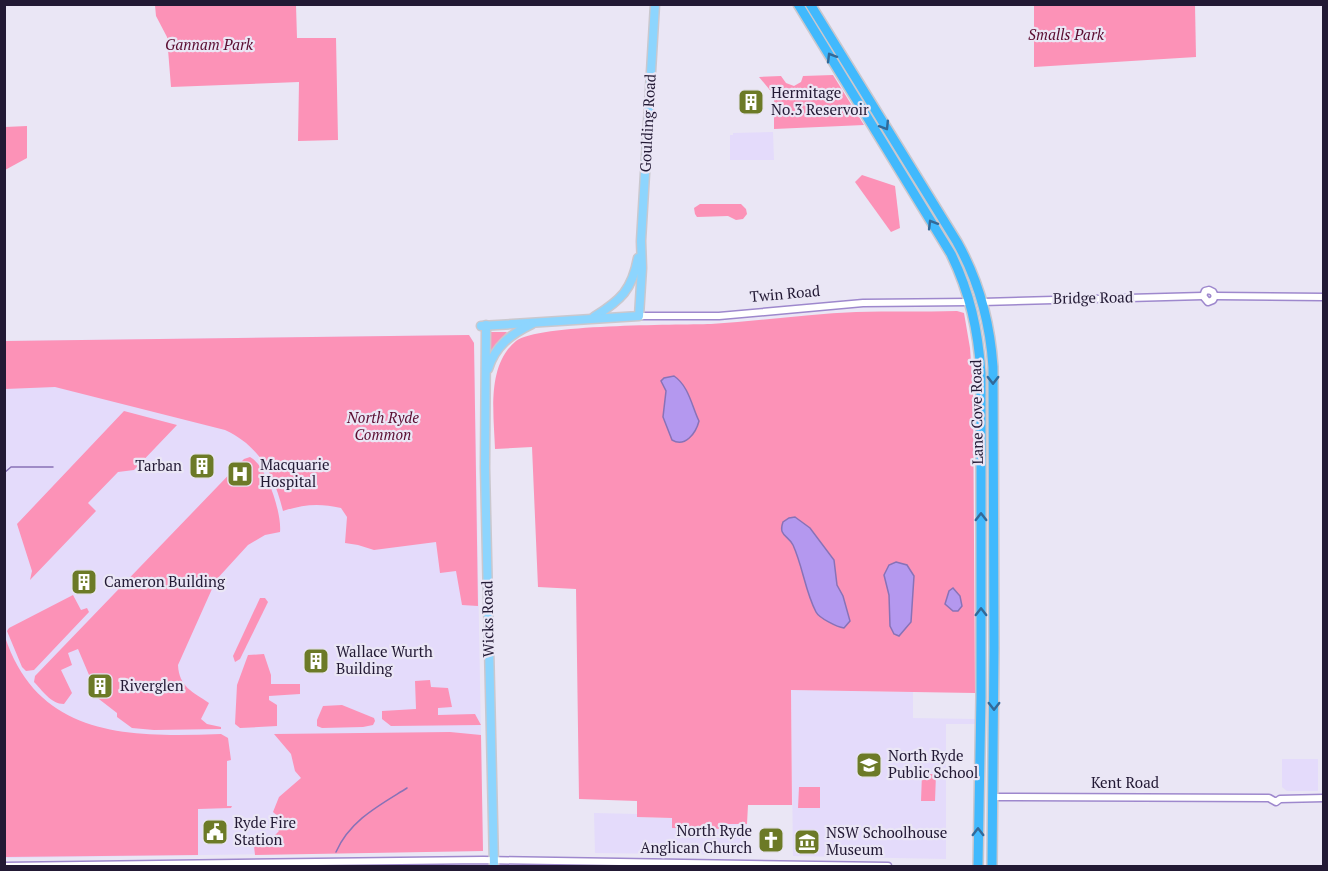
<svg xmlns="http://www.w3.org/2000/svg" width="1328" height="871" font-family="'PT Serif',serif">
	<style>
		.built { fill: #e4dbfb }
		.green { fill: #fc92b7 }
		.water { fill: #b498ef; stroke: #8872b7; stroke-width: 1.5 }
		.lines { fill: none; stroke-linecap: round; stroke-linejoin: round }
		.stream { stroke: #8872b7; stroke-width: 1.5 }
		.minor-casing { stroke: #9e88cd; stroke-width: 9 }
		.major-casing { stroke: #cac8ce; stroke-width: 11 }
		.highway-casing { stroke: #cac8ce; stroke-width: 12 }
		.minor { stroke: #fff; stroke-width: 6 }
		.major { stroke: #8dd5fe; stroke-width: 8 }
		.highway { stroke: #41b9fd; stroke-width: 9 }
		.oneway { stroke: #326998 }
		.labels { text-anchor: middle; stroke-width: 4.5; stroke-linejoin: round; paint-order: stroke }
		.park-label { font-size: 15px; font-style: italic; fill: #5a0c30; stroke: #eae6f5 }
		.poi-label { font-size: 15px; fill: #221934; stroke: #eae6f5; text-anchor: start }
		.street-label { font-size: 15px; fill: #221934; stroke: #eae6f5 }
	</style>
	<rect width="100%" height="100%" fill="#eae6f5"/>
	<!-- built -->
	<g class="built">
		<polygon points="773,132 774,160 730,160 730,135 733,135 733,133"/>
		<polygon points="469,335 474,343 483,851 5,858 4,341"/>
		<polygon points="791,690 913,692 913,718 975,719 975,724 946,724 946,859 793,856"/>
		<polygon points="1282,759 1318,759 1318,791 1287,791 1282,787"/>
		<polygon points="594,813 637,814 637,817 672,818 673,828 723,829 724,824 747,824 749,855 595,853"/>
	</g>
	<!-- green -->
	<g class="green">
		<polygon points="155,5 296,5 297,38 336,38 338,140 298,141 299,82 171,87 167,37 156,16"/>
		<polygon points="1034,5 1195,5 1196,57 1034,67"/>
		<polygon points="833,75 864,125 774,129 774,95 759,77 781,76 786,83 794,86 801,82 803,76"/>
		<polygon points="27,126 27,158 5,170 5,127"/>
		<polygon points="862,175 895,186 900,228 891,232 855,182"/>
		<polygon points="700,204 741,204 746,209 747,214 743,219 736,220 728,216 697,217 695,214 694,208"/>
		<path d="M 957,311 L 964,313 L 970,348 L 973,390 L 975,693 L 791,690 L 792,805 L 748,805 L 747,824 L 724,824 L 724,829 L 672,828 L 672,818 L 637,817 L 637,801 L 579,799 L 576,589 L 538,587 L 532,447 L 495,449 C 494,415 486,366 516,341 C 538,324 676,325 711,324 C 759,321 808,314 856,312 C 890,311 923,312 957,311 Z"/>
		<polygon points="491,332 507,332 490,353"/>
		<path d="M 469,335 L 474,343 L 478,606 L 462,605 L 456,571 L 440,573 L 436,542 L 374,550 L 358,545 L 345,543 L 347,517 L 341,508 C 320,503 304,504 283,511 C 274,475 260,446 225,430 L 55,387 L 5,389 L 5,341 Z"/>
		<polygon points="124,411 177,425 134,470 118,472 88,503 96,511 30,580 32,571 17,524"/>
		<path d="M 250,457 C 267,466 282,514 280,532 L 265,535 L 248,545 L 216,580 L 178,665 C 179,687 193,692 209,703 L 201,719 L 207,724 L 221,727 L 221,729 L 154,730 L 132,728 L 117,717 L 117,713 L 95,696 L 108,688 L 103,678 L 92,682 L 78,649 L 68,653 L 72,665 L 61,670 L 72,693 L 64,704 C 51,704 42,690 34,682 L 35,676 L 244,459 Z"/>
		<polygon points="73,595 81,610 87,608 89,612 34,670 26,671 22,667 7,631 9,628"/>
		<polygon points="260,598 265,598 268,602 240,659 235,662 233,656"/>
		<path d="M 5,637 C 39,739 131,737 221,734 L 228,738 L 231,760 L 227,761 L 227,806 L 232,806 L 231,808 L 198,809 L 198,855 L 5,857 Z"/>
		<polygon points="264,654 271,675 271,684 300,684 300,694 269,696 269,700 277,705 277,726 240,728 235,724 237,685 248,655"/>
		<polygon points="430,680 431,687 448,688 452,707 438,708 438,715 475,714 481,725 391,726 382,719 382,711 416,709 415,681"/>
		<polygon points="342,705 374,718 375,721 373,725 363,727 322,728 317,726 317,720 323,706"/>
		<polygon points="450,732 481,735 483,851 255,855 254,846 262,837 268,842 279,831 275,826 281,819 273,812 279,797 301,778 295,771 291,754 274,734"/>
		<polygon points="922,774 936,774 935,801 921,801"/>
		<polygon points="799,787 820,787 820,808 798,808"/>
	</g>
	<!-- water -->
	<g class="water">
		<path d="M 674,376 C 689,386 692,407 699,421 C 696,433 685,448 672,440 L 663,417 L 666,391 L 661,381 L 664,378 Z"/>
		<path d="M 795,517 L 810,528 L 834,560 L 837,585 L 843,596 L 850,621 L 844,628 C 837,627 819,618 816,612 C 805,591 803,567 793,545 C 788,535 778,536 783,522 L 789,518 Z"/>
		<polygon points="896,562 907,565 914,576 911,622 899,636 894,634 890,626 889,595 884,575 889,565"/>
		<polygon points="953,588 960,596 962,606 958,611 953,611 945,604 949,591"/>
	</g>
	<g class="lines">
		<!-- stream -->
		<g class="stream">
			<polyline points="4,473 11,467 53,467"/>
			<path d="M 336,852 C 350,820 380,805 407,788"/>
		</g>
		<!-- minor casing -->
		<g class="minor-casing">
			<g id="minor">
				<polyline points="1203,296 1205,291 1209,290 1213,292 1215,296"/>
				<polyline points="1203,296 1208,302 1213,300 1215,296"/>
				<polyline points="1215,296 1324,297"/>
				<polyline points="982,302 1203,296"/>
				<polyline points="639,316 719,316 863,303 970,302"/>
				<polyline points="993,797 1269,798 1276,802 1280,799 1324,798"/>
				<polyline points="4,866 483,860 888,866"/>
			</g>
		</g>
		<!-- major casing -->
		<g class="major-casing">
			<g id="major">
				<path d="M 594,317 C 621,300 632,290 638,258"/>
				<polyline points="486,325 485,468 494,866"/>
				<polyline points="481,326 639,316 642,268 641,241 655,4"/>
				<path d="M 488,369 C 495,346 511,334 532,324"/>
			</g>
		</g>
		<!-- highway casing -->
		<g class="highway-casing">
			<g id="highway">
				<path d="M 798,4 L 951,254 C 970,293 978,330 981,373 L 981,697 L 978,866"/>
				<path d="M 810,4 L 957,242 C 979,281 990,322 993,367 L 994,648 L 992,866"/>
			</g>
		</g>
		<!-- minor -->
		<use href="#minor" class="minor"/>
		<!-- major -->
		<use href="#major" class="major"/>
		<!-- highway -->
		<use href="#highway" class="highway"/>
	</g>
	<!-- one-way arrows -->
	<defs><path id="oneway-chevron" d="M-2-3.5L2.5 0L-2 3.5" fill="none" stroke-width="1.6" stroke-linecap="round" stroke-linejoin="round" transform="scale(1.5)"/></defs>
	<g class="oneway">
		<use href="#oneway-chevron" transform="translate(831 57) rotate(-121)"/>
		<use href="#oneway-chevron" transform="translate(885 126) rotate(58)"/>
		<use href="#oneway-chevron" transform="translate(932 224) rotate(-121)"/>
		<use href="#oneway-chevron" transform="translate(993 380) rotate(90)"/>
		<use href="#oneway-chevron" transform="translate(981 517) rotate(-90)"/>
		<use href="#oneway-chevron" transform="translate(981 612) rotate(-90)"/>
		<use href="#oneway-chevron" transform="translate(994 706) rotate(90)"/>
		<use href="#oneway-chevron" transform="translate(978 832) rotate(-90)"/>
	</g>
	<!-- icons -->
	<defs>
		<g id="building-square" transform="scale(1.35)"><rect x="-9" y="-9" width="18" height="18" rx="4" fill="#6c7a27" stroke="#eae6f5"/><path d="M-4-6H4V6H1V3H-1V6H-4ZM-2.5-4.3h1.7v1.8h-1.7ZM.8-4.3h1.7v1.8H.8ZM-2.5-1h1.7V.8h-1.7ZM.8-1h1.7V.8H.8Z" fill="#fff"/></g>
		<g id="hospital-square" transform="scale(1.35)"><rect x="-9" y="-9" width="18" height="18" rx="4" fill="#6c7a27" stroke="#eae6f5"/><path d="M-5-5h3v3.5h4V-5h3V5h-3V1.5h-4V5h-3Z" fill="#fff"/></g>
		<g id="school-square" transform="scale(1.35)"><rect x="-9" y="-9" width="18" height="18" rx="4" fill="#6c7a27" stroke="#eae6f5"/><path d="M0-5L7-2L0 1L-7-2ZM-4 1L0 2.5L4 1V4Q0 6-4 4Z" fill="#fff"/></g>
		<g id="civic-square" transform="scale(1.35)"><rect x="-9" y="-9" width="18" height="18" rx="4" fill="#6c7a27" stroke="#eae6f5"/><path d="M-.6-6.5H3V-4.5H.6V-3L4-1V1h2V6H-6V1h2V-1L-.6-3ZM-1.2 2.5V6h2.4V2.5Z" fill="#fff"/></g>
		<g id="church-square" transform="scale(1.35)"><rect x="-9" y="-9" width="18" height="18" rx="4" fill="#6c7a27" stroke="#eae6f5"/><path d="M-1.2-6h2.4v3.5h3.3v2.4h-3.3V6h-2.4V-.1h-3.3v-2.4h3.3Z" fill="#fff"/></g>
		<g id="museum-square" transform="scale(1.35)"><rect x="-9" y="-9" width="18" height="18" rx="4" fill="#6c7a27" stroke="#eae6f5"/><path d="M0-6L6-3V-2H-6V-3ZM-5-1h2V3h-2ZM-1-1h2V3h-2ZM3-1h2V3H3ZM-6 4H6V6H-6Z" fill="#fff"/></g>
	</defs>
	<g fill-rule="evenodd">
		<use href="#building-square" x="751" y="102"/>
		<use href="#building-square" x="202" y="466"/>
		<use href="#hospital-square" x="240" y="474"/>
		<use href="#building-square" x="84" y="582"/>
		<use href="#building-square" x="316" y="661"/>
		<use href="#building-square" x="100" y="686"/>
		<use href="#school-square" x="869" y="765"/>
		<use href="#civic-square" x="215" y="832"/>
		<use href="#church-square" x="771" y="840"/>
		<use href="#museum-square" x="807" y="842"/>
	</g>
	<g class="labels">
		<!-- park labels -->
		<g class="park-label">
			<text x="1066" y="40">Smalls Park</text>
			<text x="209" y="50">Gannam Park</text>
			<text x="383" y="423">North Ryde<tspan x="383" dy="17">Common</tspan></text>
		</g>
		<!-- poi labels -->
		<g class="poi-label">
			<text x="771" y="98">Hermitage<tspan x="771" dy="17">No.3 Reservoir</tspan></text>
			<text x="260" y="470">Macquarie<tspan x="260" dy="17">Hospital</tspan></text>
			<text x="182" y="471" text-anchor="end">Tarban</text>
			<text x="104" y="587">Cameron Building</text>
			<text x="336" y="657">Wallace Wurth<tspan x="336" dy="17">Building</tspan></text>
			<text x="120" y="691">Riverglen</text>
			<text x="888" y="761">North Ryde<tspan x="888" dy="17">Public School</tspan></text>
			<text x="234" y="828">Ryde Fire<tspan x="234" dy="17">Station</tspan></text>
			<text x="752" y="836" text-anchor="end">North Ryde<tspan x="752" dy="17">Anglican Church</tspan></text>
			<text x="826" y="838">NSW Schoolhouse<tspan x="826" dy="17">Museum</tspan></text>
		</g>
		<!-- street labels -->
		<g class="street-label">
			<text transform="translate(648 123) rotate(-87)" y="5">Goulding Road</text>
			<text transform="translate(785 294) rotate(-5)" y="5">Twin Road</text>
			<text transform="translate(1093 298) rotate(-1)" y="5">Bridge Road</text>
			<text transform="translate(977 412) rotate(-91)" y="5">Lane Cove Road</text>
			<text transform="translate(488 619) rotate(-91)" y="5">Wicks Road</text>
			<text x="1125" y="788">Kent Road</text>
		</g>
	</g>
	<!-- border -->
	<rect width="1328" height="871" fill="none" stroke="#221934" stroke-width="12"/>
</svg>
